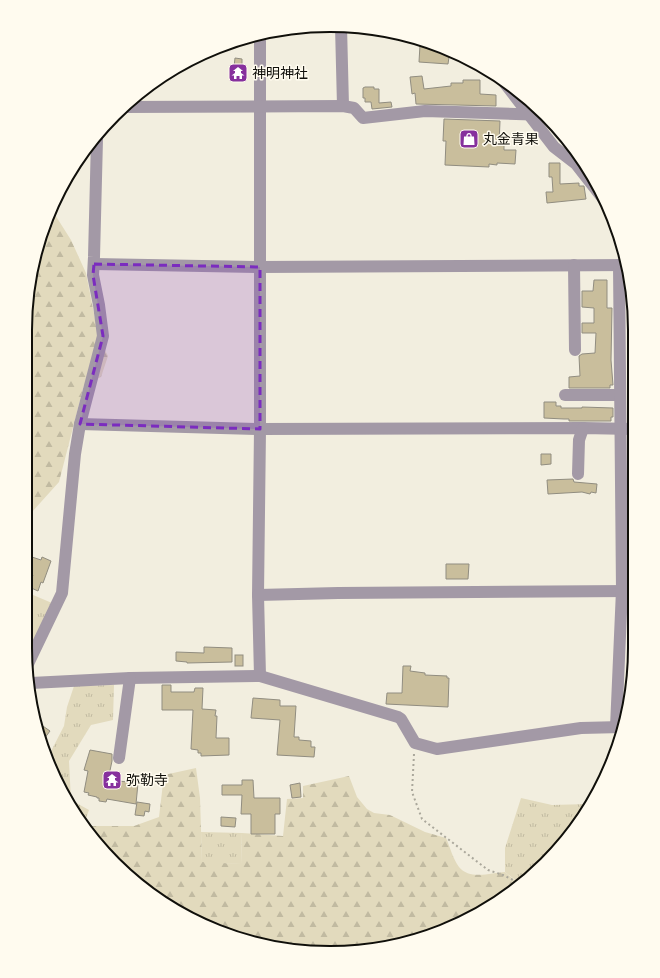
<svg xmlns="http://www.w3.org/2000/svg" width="660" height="978" font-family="'Open Sans','Noto Sans JP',sans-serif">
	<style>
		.grass { fill: url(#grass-tufts) }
		.forest { fill: url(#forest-firs) }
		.building { fill: #c9be9c; stroke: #918d80 }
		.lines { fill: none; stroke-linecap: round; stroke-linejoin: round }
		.path { stroke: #aaa79b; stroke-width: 2; stroke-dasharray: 2 3; stroke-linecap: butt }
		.minor { stroke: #a399a6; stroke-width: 12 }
		.marked { fill: #7b2cbf; fill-opacity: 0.2; stroke: #7b2cbf; stroke-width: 3; stroke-dasharray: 8 5; stroke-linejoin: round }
		.labels { text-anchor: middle; stroke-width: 3; stroke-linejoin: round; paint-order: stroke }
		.poi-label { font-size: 14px; fill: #100f0a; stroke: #fffbef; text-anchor: start }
		.rim { fill: none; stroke: #100f0a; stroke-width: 2 }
	</style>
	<defs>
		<pattern id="grass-tufts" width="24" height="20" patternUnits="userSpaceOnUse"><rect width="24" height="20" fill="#e2dabd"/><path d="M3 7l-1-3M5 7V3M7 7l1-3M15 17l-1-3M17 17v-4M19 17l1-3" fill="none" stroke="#c1baa1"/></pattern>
		<pattern id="forest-firs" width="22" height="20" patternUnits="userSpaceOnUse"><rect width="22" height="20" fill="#e2dabd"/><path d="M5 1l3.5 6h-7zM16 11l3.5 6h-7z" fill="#c1baa1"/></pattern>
	</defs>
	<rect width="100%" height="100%" fill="#f2eedf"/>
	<!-- grass -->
	<g class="grass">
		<polygon points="26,592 52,603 27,658 25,648"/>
		<polygon points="114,685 113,720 91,725 69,761 71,800 89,810 84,824 77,818 48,760 49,755 64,726 67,707 74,686"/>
		<polygon points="521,798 552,805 588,804 546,864 516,887 519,883 505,872 505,848"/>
		<polygon points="201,832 242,833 241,864 202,863"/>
	</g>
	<!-- forest -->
	<g class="forest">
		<polygon points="52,210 71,240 86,273 99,339 108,356 101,377 84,385 59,482 32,512 27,515 31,271"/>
		<path d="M 196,768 L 200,798 L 202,862 L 241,864 L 242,833 L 283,836 L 287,799 L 303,798 L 303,786 L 349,776 L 357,797 L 367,809 L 374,813 L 390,815 L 425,832 L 446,838 C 450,847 453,859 459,867 C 469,880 491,873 505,872 L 519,884 L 482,912 L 390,947 L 310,952 L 213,930 L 144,890 L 83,825 L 88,826 L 134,826 L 159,817 L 164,775 Z"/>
	</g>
	<!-- building -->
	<g class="building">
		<polygon points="420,45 435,46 435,45 450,50 448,64 419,62"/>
		<polygon points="235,58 242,59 242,67 234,67"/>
		<polygon points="422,76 424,89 451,86 451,83 463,83 463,80 480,80 480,94 496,95 496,106 416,104 415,93 412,94 410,77"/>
		<polygon points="365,87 374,87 374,89 379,89 379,103 391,102 392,107 372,109 371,102 365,102 365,98 363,98 363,88"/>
		<polygon points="444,119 500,121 499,145 504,145 504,150 516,150 515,164 497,163 497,165 489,164 489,167 445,165 446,141 443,141"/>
		<polygon points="549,163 560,163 560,184 579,183 579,186 584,186 586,199 547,203 546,192 553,192 552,177 549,177"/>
		<polygon points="594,280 607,280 607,308 612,308 611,360 613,385 610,385 610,388 569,388 569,377 580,376 579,356 582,354 595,353 596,333 582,333 582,323 594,323 594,308 582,307 582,291 593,291"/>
		<polygon points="544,402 556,402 556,406 561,406 561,408 582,408 582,407 613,408 613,417 611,417 611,421 569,421 569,419 564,419 544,418"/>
		<polygon points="541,454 551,454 551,464 541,465"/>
		<polygon points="573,479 574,482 597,484 596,493 591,492 590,494 582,492 548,494 547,480"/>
		<polygon points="26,555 41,560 42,557 51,561 43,583 41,582 38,591 29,587 33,575 26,573"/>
		<polygon points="446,564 469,564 468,579 446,579"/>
		<polygon points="204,647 232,648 232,662 187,663 187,662 176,661 176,652 204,653"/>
		<rect x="235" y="655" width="8" height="11"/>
		<polygon points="403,666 411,666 410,671 425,673 425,675 447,676 447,678 449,678 448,707 386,704 387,693 402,693"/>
		<polygon points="162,685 171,685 171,692 194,692 195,688 203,688 202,709 216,710 215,716 217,716 216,738 229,738 229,755 201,756 201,753 198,753 198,750 191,749 193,710 162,710"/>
		<polygon points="253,698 280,700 280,706 296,706 294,737 299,737 299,740 311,741 311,747 315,747 314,757 277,755 280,720 251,718"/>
		<polygon points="37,722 50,731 44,739 39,736"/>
		<polygon points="90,750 112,754 112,761 108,780 138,783 136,804 107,799 106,802 99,801 99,798 97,798 97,797 88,795 89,793 84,792 88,771 84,770"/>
		<polygon points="242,780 253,780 254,798 280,798 280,814 275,814 275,834 251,834 251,814 241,814 242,795 222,795 222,785 242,785"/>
		<polygon points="300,783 301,797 292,798 290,785"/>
		<polygon points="137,802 150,804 149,812 145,811 144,816 135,815"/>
		<polygon points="221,817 236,818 235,827 221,826"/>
	</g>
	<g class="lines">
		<!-- path -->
		<polyline class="path" points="414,754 412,792 422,819 488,870 503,875 517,882 517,885"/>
		<!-- minor -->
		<g class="minor">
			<polyline points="341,26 343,106"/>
			<polyline points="260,34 260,429 258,595 260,676"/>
			<polyline points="500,77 554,147 576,164 605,201"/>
			<polyline points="123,107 343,106 354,108 363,118 425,111 547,115"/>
			<polyline points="94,264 260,267 628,265"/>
			<polyline points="574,265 575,350"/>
			<polyline points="565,395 620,395"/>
			<polyline points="80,424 260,429 583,428 633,429"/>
			<polyline points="578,474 579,440 583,428"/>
			<polyline points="258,595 338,593 631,591"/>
			<polyline points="28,664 62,593 75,454 80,424 103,336 99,305 93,275 94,257 97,139"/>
			<polyline points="31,683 130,678 260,676 398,717 401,719 415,743 437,749 581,728 622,727"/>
			<polyline points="616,727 622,590 619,265"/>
			<polyline points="119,758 130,678"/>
		</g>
	</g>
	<!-- marked area -->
	<path class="marked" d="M 94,264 L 260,267 L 260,429 L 80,424 L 103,336 L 93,275 Z"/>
	<!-- icons -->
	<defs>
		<g id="temple-square" transform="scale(1)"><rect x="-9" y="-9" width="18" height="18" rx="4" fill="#86309d" stroke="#fffbef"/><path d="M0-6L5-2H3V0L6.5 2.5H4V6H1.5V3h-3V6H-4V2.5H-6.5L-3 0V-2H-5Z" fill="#fff"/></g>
		<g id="shop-square" transform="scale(1)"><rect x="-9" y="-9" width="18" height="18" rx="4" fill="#86309d" stroke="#fffbef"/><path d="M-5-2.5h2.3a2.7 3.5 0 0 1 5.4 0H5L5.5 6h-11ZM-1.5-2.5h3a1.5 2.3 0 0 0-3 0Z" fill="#fff"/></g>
	</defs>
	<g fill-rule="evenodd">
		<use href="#temple-square" x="238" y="73"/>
		<use href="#shop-square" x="469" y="139"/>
		<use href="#temple-square" x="112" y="780"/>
	</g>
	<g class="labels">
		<!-- poi labels -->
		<g class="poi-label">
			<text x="252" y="78">神明神社</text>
			<text x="483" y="144">丸金青果</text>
			<text x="126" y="785">弥勒寺</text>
		</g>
	</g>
	<!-- crop -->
	<path d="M0 0H660V978H0ZM330 32H330A298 298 0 0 1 628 330V648A298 298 0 0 1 330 946H330A298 298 0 0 1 32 648V330A298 298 0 0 1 330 32Z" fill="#fffbef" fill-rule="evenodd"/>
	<path class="rim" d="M330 32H330A298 298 0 0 1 628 330V648A298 298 0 0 1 330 946H330A298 298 0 0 1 32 648V330A298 298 0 0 1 330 32Z"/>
</svg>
